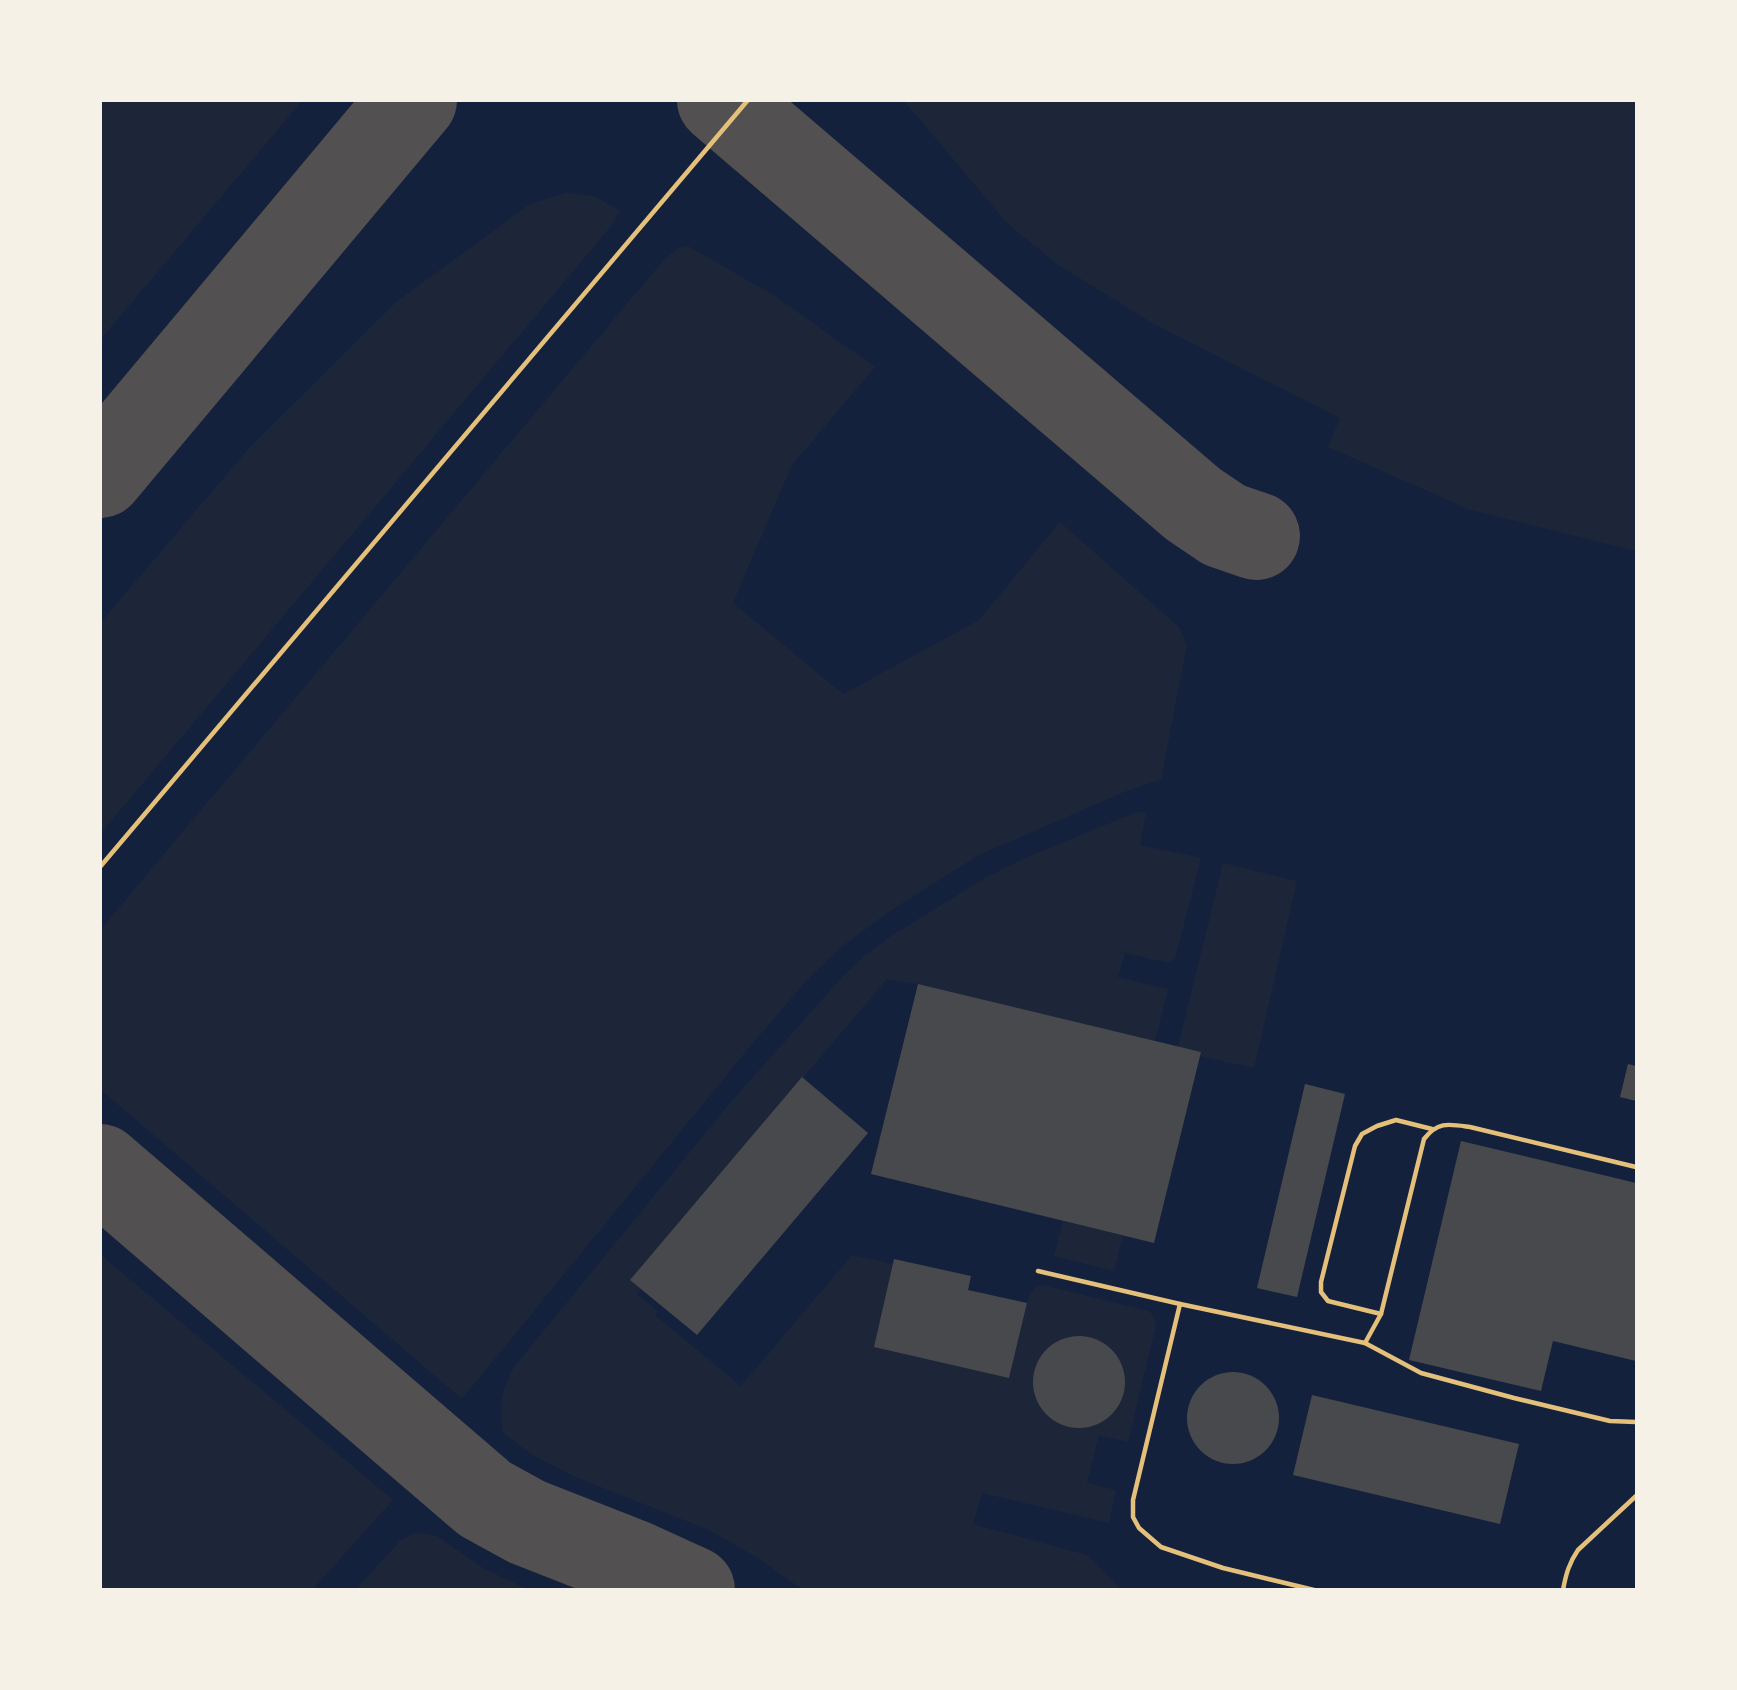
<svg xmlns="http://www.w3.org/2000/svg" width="1737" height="1690" font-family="'Source Sans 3',sans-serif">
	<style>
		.green { fill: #1d2539 }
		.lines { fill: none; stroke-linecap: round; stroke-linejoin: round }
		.taxiway { stroke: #525050; stroke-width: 88 }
		.building { fill: #48494c }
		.service { stroke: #e5c07b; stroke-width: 4.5 }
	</style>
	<rect width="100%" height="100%" fill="#14213d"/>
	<!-- green -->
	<g class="green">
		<polygon points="101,100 302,101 101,339 100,101"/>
		<polygon points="904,101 1636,101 1636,551 1468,509 1328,447 1340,418 1154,324 1058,265 1007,223"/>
		<polygon points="566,193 594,196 620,211 612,225 101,833 101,622 251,446 396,302 530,204"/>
		<polygon points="688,246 775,296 875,367 792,465 733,603 843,694 979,620 1060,522 1179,627 1187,645 1161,779 1124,792 979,855 890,911 844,945 807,980 748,1049 462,1399 101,1090 101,929 663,261 678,248"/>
		<path d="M 1137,812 L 1146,813 L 1140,845 L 1201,858 L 1175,959 L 1169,963 L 1125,953 L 1118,977 L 1168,989 L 1155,1041 L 918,984 L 887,979 L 631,1280 L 641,1289 L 637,1295 L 658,1311 L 655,1315 L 741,1386 L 852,1255 L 893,1264 L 1009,1378 L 1029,1295 L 1037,1286 L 1042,1285 L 1149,1311 L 1153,1315 L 1156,1325 L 1128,1442 L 1099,1435 L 1087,1483 L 1116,1490 L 1109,1523 L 982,1493 L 973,1524 L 1087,1555 L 1121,1589 L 802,1589 L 756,1557 L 709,1530 L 573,1476 L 534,1456 L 503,1433 C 499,1403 501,1393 514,1367 L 730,1103 L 844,975 L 864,956 L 891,936 L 985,878 L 1027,857 Z"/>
		<polygon points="1223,863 1297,881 1254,1068 1200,1056 1201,1052 1178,1047"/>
		<polygon points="1063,1221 1123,1236 1114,1271 1054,1256"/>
		<polygon points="101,1255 393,1500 313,1589 103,1590 101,1588"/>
		<polygon points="416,1532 437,1536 483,1568 527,1589 356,1589 400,1541"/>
	</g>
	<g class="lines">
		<!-- taxiway -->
		<g class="taxiway">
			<polyline points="721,100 1193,504 1224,525 1256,536"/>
			<polyline points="100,474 413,100"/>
			<polyline points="100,1168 485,1499 527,1522 634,1564 691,1590"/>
		</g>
	</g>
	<!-- building -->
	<g class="building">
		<polygon points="918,984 1201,1052 1154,1243 871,1174"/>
		<polygon points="1628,1064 1636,1066 1636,1101 1620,1097"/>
		<polygon points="802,1077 868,1133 697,1335 630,1280"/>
		<polygon points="1305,1084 1345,1094 1297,1297 1257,1288"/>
		<polygon points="1461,1141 1636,1183 1636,1361 1553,1341 1541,1391 1409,1360"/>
		<polygon points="894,1259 971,1276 968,1290 1027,1303 1009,1378 874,1347"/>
		<circle cx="1079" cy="1382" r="46"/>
		<circle cx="1233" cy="1418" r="46"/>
		<polygon points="1312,1395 1519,1444 1500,1524 1293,1475"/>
	</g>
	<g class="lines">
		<!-- service -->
		<g class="service">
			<polyline points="100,867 748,100"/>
			<polyline points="1038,1271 1180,1304 1365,1343 1421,1373 1514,1398 1610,1421 1636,1422"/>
			<polyline points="1180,1304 1133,1500 1133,1517 1139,1528 1161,1547 1223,1568 1314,1590"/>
			<polyline points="1381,1314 1328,1301 1321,1292 1321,1282 1355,1146 1362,1134 1377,1126 1396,1120 1432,1129"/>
			<path d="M 1365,1343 L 1381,1314 L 1424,1139 C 1438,1121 1449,1124 1470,1127 L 1636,1167"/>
			<path d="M 1563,1590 C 1566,1574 1569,1563 1578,1550 L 1636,1496"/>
		</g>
	</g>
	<!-- border -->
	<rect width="1737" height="1690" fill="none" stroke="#f6f1e7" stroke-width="204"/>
</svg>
